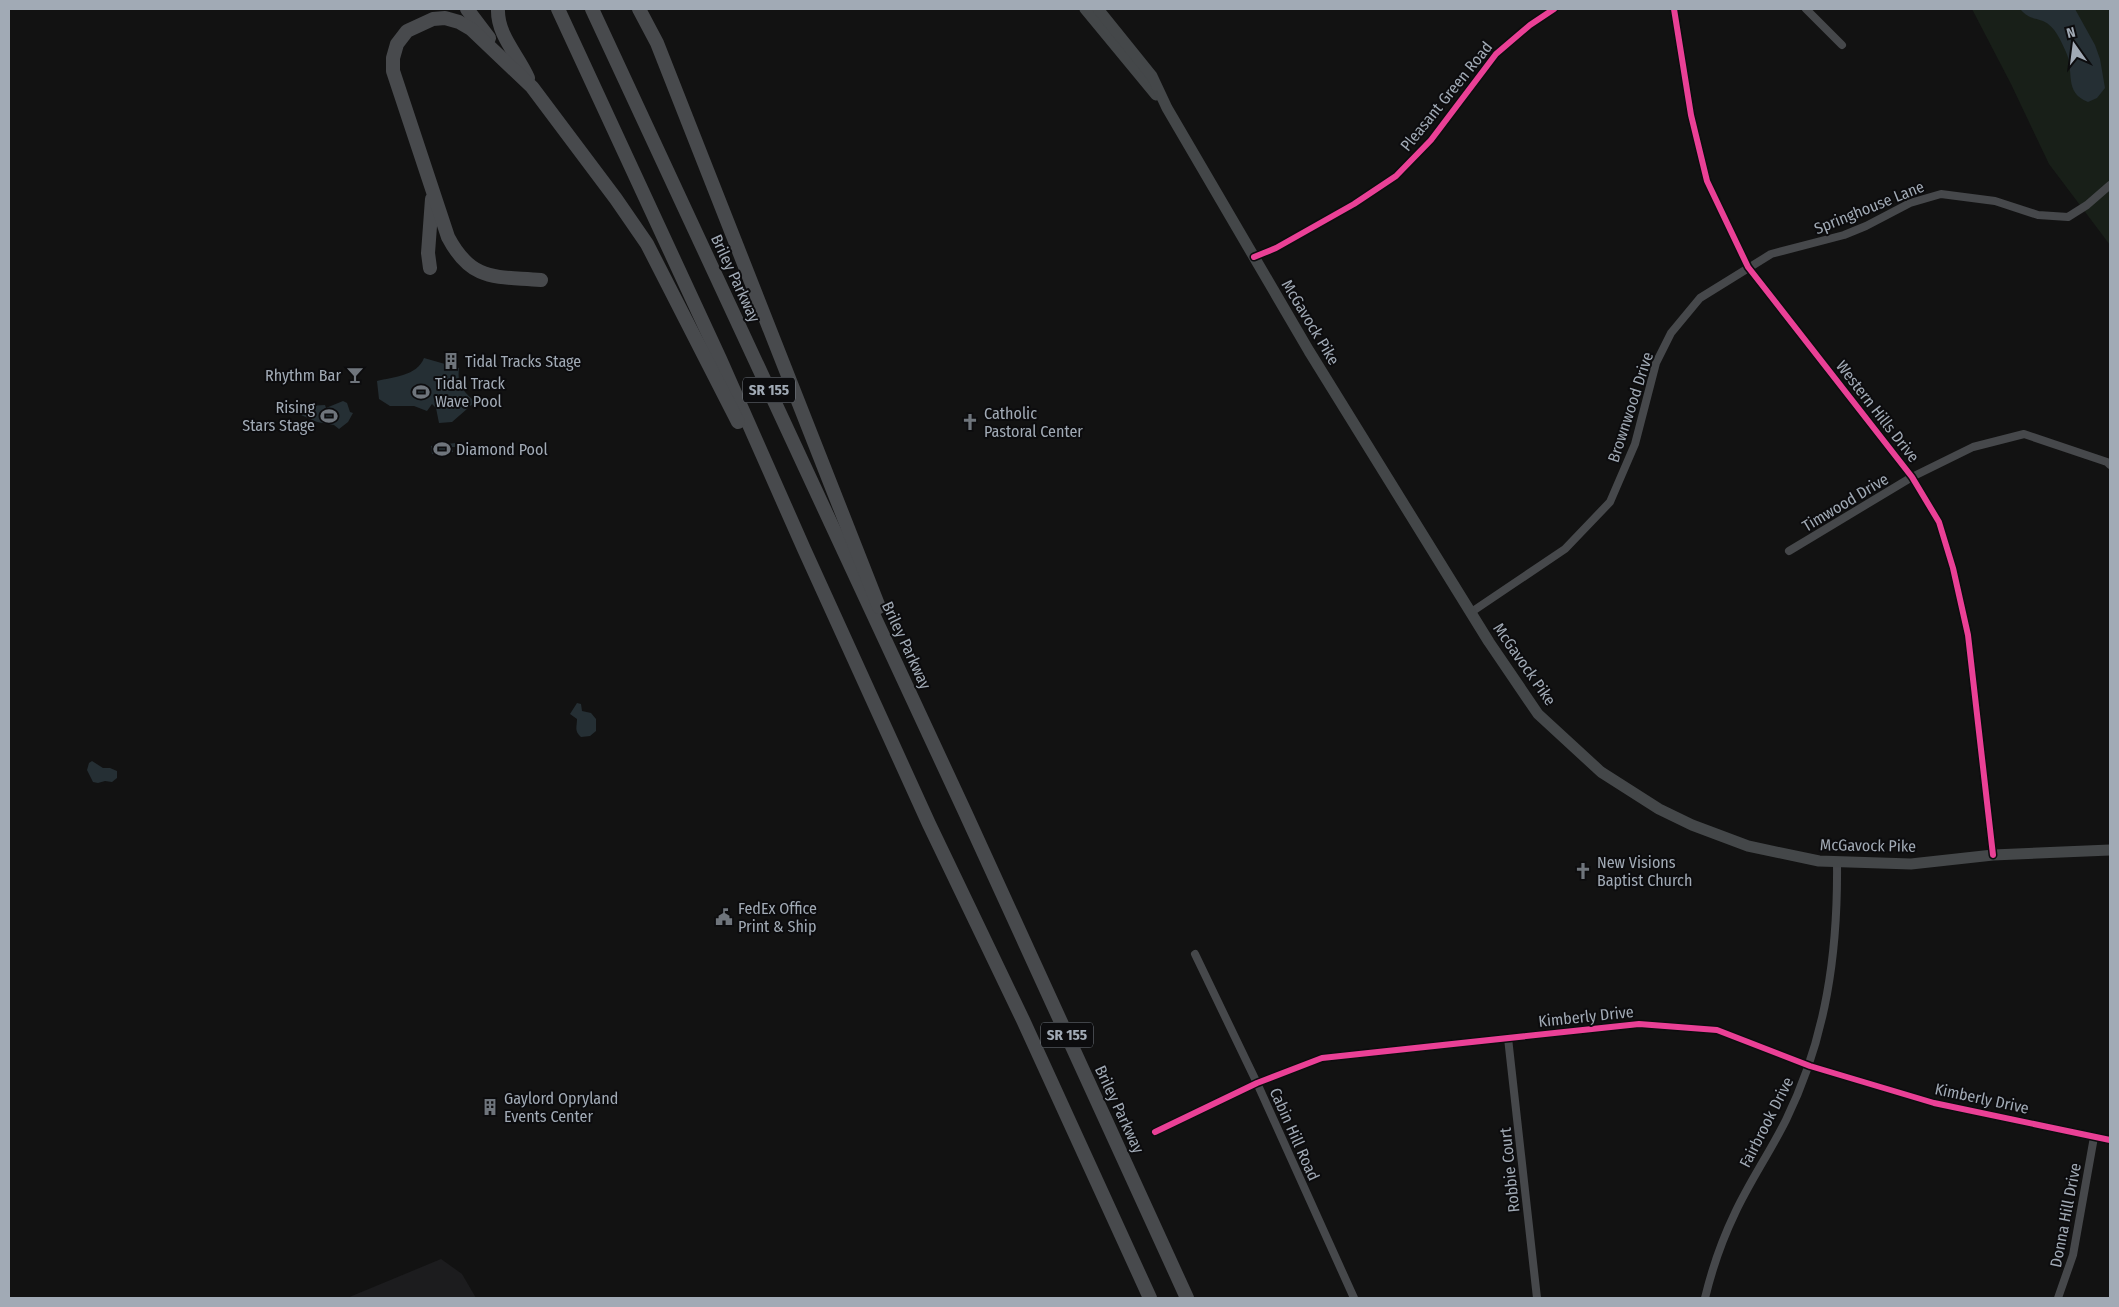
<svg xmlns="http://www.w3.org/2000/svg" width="2119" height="1307" font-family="'Fira Sans Condensed',sans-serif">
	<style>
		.built { fill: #1c1c1e }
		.green { fill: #181f18 }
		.water { fill: #252f34 }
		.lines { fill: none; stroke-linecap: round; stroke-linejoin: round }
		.street { stroke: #46484b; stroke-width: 8 }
		.secondary { stroke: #444749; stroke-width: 11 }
		.highway { stroke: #484a4d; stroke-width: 14 }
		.cycleway-casing { stroke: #0c0c0e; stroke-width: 9 }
		.cycleway { stroke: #ea4096; stroke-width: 6 }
		.labels { text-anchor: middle; stroke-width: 4; stroke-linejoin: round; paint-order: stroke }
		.shield { fill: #0c0c0e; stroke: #747b83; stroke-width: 1 }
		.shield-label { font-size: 15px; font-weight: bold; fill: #a1aab5 }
		.street-label { font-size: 16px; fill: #a1aab5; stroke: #0c0c0e }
		.poi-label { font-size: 16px; fill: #a1aab5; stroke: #0c0c0e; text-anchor: start }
	</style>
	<rect width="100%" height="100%" fill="#121212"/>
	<!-- built -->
	<polygon class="built" points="441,1259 462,1274 476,1298 347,1298"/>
	<!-- green -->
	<polygon class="green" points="1972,9 2110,9 2110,245 2049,164 2011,84"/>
	<!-- water -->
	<g class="water">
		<path d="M 2020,9 L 2075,9 L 2095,45 L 2100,59 L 2105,88 L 2097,98 L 2088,102 C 2063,92 2075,72 2066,52 C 2061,41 2055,26 2043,21 C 2032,17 2029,19 2020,9 Z"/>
		<path d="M 424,358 L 459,368 C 457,386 463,390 475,402 L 452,422 L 439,423 L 436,408 L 432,404 L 427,411 L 414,406 L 390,406 L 379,399 L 377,381 C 393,377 417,376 424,358 Z"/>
		<polygon points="343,401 347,403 350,412 353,413 348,422 339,429 334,425 317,422 301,415 306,406 325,405 326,408"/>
		<polygon points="455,443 455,447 452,447 453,452 432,454 431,446"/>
		<path d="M 577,703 L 581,704 L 582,711 L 591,713 L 596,719 L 596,731 L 590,736 L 581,737 C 574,731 577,727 577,719 L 570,714 Z"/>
		<polygon points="92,761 103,768 110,768 117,771 117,778 112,782 105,781 98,783 93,782 87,770 89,763"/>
	</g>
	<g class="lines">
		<!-- street -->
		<g class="street">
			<polyline points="1674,9 1691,115 1707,181 1748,267 1912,477 1939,522 1953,568 1968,635 1993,855"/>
			<polyline points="1806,9 1842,45"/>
			<polyline points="1254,257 1276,248 1354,204 1396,176 1431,140 1496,54 1530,25 1554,9"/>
			<polyline points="1789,551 1912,477 1973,447 2024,434 2107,462 2110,465"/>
			<polyline points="1470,613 1565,549 1610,502 1635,444 1656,363 1671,333 1700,298 1771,254 1844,235 1866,226 1910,203 1941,194 1995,201 2038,215 2068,217 2087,205 2110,185"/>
			<polyline points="1195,954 1257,1083 1354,1298"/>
			<polyline points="1508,1038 1537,1298"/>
			<polyline points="1155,1132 1257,1083 1322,1058 1639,1024 1717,1030 1810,1066 1934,1103 2110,1140"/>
			<path d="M 1705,1298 C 1712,1269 1722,1240 1735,1213 C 1750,1181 1770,1152 1786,1120 C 1826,1038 1838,953 1837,863"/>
			<polyline points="2058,1298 2073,1255 2094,1137"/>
		</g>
		<!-- secondary -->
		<g class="secondary">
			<polyline points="1085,9 1156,95"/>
			<polyline points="1098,9 1152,76 1167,108 1309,351 1489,642 1538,714 1601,772 1659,809 1692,825 1748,846 1819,861 1911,864 1993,855 2110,850"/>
		</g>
		<!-- highway -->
		<g class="highway">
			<polyline points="467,9 489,38"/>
			<path d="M 498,9 C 497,35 518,55 528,78"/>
			<polyline points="558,9 720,359 804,549 929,824 1023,1020 1150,1298"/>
			<polyline points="592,9 965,812 1187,1298"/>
			<polyline points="639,9 657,43 879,607"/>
			<polyline points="430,268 428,253 432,199"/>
			<path d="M 541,280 C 497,276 472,283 448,237 L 393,71 L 393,58 L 397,44 L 407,31 L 433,19 L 445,18 L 459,22 L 471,29 L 532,87 L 616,199 L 647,244 L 738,422"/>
		</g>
		<!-- cycleway casing -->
		<g class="cycleway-casing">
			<g id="cycleway">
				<polyline points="1674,9 1691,115 1707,181 1748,267 1912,477 1939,522 1953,568 1968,635 1993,855"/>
				<polyline points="1254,257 1276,248 1354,204 1396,176 1431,140 1496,54 1530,25 1554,9"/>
				<polyline points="1155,1132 1257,1083 1322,1058 1639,1024 1717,1030 1810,1066 1934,1103 2110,1140"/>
			</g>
		</g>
		<!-- cycleway -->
		<use href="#cycleway" class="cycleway"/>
	</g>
	<!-- icons -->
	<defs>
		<g id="building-bare" transform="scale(1.35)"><path d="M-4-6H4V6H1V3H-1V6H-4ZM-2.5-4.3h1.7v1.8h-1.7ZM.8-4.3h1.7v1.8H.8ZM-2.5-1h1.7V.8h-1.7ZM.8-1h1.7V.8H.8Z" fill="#6f757c" stroke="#0c0c0e" stroke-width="2.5" paint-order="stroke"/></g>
		<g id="bar-bare" transform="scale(1.35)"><path d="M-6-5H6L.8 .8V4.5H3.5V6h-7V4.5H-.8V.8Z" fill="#6f757c" stroke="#0c0c0e" stroke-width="2.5" paint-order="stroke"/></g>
		<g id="stadium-bare" transform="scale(1.35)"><path d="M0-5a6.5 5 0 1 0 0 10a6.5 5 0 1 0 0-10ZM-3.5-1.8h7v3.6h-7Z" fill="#6f757c" stroke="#0c0c0e" stroke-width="2.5" paint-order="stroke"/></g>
		<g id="church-bare" transform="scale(1.35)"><path d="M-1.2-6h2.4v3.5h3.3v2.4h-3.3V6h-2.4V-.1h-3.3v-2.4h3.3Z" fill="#6f757c" stroke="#0c0c0e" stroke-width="2.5" paint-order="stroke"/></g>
		<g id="civic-bare" transform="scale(1.35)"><path d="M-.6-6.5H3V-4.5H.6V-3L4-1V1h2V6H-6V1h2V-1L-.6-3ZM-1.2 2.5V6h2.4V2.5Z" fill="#6f757c" stroke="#0c0c0e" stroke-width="2.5" paint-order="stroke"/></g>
	</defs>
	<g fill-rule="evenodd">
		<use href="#building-bare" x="451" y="361"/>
		<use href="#bar-bare" x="355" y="375"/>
		<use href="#stadium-bare" x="421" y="392"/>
		<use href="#stadium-bare" x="329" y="416"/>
		<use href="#church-bare" x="970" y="422"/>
		<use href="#stadium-bare" x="442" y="449"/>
		<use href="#church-bare" x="1583" y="871"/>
		<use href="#civic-bare" x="724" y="917"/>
		<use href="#building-bare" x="490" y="1107"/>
	</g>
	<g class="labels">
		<!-- shield labels -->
		<g class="shield">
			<rect x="743" y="377.5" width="52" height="25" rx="4"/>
			<rect x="1041" y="1022.5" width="52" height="25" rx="4"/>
		</g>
		<g class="shield-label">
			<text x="769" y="395">SR 155</text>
			<text x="1067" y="1040">SR 155</text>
		</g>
		<!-- street labels -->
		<g class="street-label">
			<text transform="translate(1446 96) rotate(-51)" y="6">Pleasant Green Road</text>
			<text transform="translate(1869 207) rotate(-22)" y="6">Springhouse Lane</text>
			<text transform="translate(736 278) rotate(65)" y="6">Briley Parkway</text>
			<text transform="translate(1311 322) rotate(59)" y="6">McGavock Pike</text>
			<text transform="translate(1630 407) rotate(-72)" y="6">Brownwood Drive</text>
			<text transform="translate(1878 411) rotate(52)" y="6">Western Hills Drive</text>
			<text transform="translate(1845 502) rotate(-31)" y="6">Timwood Drive</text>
			<text transform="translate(907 645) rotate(65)" y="6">Briley Parkway</text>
			<text transform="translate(1525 664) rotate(55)" y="6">McGavock Pike</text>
			<text transform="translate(1868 845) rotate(1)" y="6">McGavock Pike</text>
			<text transform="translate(1586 1016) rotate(-6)" y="6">Kimberly Drive</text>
			<text transform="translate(1982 1098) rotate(12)" y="6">Kimberly Drive</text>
			<text transform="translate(1120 1109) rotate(65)" y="6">Briley Parkway</text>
			<text transform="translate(1766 1122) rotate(-63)" y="6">Fairbrook Drive</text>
			<text transform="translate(1295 1134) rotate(66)" y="6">Cabin Hill Road</text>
			<text transform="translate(1509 1170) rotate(-96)" y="6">Robbie Court</text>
			<text transform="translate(2065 1215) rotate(-79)" y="6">Donna Hill Drive</text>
		</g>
		<!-- poi labels -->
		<g class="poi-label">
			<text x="465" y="367">Tidal Tracks Stage</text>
			<text x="341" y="381" text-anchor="end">Rhythm Bar</text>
			<text x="435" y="389">Tidal Track<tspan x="435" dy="18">Wave Pool</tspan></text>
			<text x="315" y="413" text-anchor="end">Rising<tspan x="315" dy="18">Stars Stage</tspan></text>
			<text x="984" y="419">Catholic<tspan x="984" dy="18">Pastoral Center</tspan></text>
			<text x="456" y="455">Diamond Pool</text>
			<text x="1597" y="868">New Visions<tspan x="1597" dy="18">Baptist Church</tspan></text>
			<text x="738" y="914">FedEx Office<tspan x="738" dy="18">Print &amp; Ship</tspan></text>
			<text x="504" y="1104">Gaylord Opryland<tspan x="504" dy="18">Events Center</tspan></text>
		</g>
	</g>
	<!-- border -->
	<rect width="2119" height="1307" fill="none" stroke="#a1aab5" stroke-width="20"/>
	<!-- north arrow -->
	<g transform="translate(2074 45) rotate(346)" stroke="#0c0c0e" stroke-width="4" paint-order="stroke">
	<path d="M0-4L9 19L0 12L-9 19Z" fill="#a1aab5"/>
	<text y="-8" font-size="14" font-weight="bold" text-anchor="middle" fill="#a1aab5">N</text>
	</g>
</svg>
